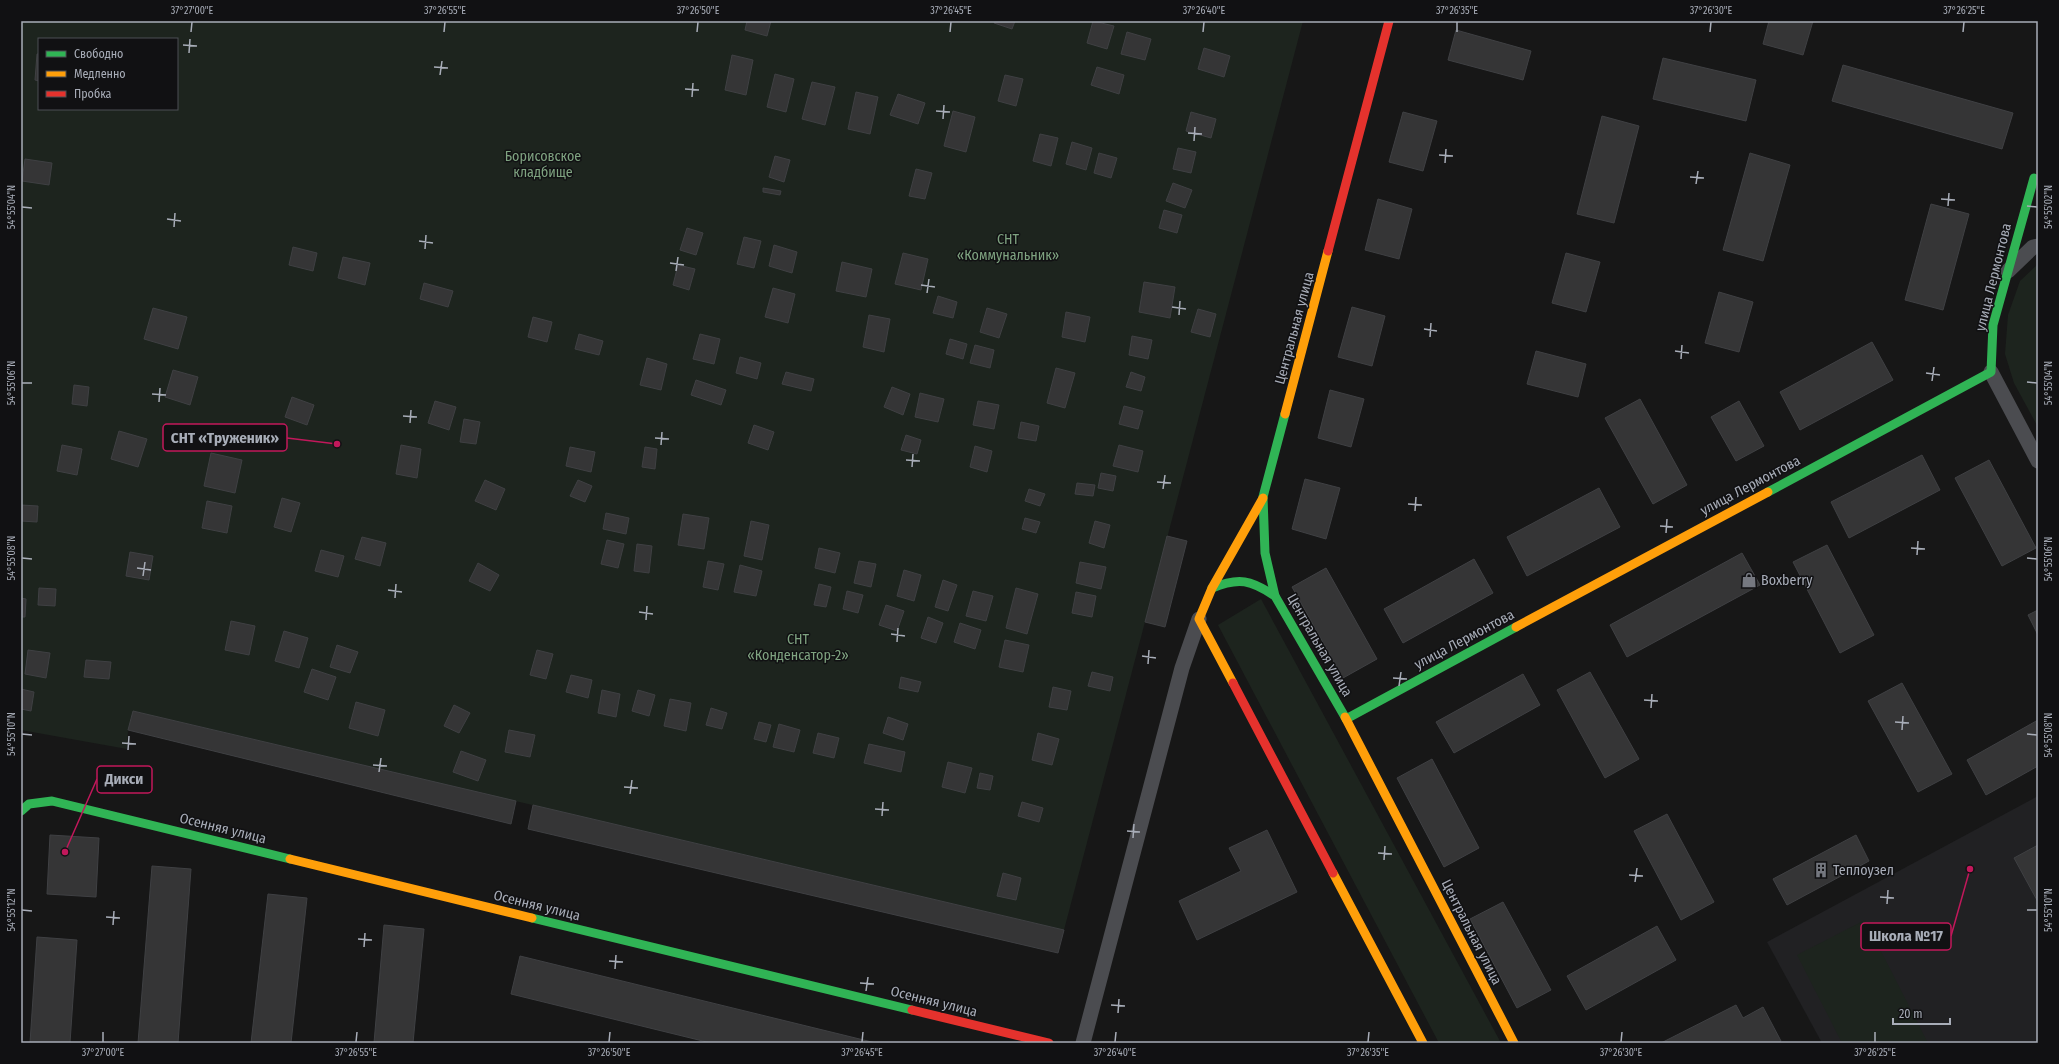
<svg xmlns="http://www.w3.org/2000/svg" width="2059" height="1064" font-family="'Fira Sans Condensed',sans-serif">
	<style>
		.built { fill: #212123 }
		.green { fill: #1d241e; fill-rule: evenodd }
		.building { fill: #353536; stroke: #3f4043 }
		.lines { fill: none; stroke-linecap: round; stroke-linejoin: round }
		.street { stroke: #4b4c50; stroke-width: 15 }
		.fast { stroke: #30b455; stroke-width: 9 }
		.slow { stroke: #ff9f0a; stroke-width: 9 }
		.jam { stroke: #e5322d; stroke-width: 9 }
		.ticks { fill: none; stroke: #a8adb8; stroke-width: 1.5 }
		.labels { text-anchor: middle; stroke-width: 3; stroke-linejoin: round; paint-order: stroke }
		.park-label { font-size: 14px; fill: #7fa381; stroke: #111113 }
		.street-label { font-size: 14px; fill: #a8adb8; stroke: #111113 }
		.poi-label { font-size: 14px; fill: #a8adb8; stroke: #111113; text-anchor: start }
		.leader { fill: none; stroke: #c2185b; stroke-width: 1.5 }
		.callout-dot { fill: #c2185b; stroke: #111113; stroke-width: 1.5 }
		.callout { fill: #111113; stroke: #c2185b; stroke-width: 1.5 }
		.callout-label { font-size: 15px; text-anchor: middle; font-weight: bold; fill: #a8adb8 }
		.neatline { fill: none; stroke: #a8adb8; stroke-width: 1.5 }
		.ticks-label { font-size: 10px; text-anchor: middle; fill: #a8adb8 }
	</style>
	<rect width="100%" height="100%" fill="#171717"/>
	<!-- built -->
	<polygon class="built" points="2038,796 2038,1043 1822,1043 1767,942"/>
	<!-- green -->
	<g class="green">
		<path d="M 21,21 L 1303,21 L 1064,930 L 133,711 L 128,730 L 127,749 L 21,730 ZM 39,39 L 177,39 L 177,109 L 39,109 Z"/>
		<polygon points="2038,264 2038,427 2014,383 2005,354 2008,315 2020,281"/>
		<polygon points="1261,599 1501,1043 1439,1043 1218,625"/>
		<polygon points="1865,920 1928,1043 1842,1043 1797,955"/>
	</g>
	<!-- building -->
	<g class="building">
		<polygon points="747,21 771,21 767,36 745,30"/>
		<polygon points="995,21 1015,21 1012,29 994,23"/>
		<polygon points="1093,21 1114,26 1107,49 1087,43"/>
		<polygon points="1769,21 1813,21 1803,55 1763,44"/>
		<polygon points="1456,30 1531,51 1523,80 1448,60"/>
		<polygon points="1127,32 1151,39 1145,60 1121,54"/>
		<polygon points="1204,48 1230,56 1224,77 1198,69"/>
		<polygon points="37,54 39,54 39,81 35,80"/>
		<polygon points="732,55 753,60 746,95 725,90"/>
		<polygon points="1663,58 1756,80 1746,121 1653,99"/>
		<polygon points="1843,65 2013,113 2002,149 1832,101"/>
		<polygon points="1097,67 1124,75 1119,94 1091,85"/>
		<polygon points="775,74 794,79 786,112 767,107"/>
		<polygon points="1005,75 1023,79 1016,106 998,101"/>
		<polygon points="812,82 835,87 825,125 802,119"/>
		<polygon points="856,92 878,97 870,134 848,129"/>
		<polygon points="898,94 925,103 918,124 890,115"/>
		<polygon points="953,111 975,117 966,152 944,146"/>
		<polygon points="1191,112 1216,119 1211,138 1186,131"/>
		<polygon points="1403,112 1437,121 1423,171 1389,162"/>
		<polygon points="1602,116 1639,126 1614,223 1577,214"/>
		<polygon points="1040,134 1058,138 1051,166 1033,161"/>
		<polygon points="1072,142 1092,148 1086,170 1066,164"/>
		<polygon points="1178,148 1196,152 1191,173 1173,169"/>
		<polygon points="1099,153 1117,158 1111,178 1094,173"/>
		<polygon points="1750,153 1790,165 1763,261 1723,250"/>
		<polygon points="775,156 790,160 784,182 769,177"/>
		<polygon points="25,159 52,163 49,185 22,181"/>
		<polygon points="916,169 932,173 925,199 909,196"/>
		<polygon points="1173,183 1192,190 1185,208 1166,201"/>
		<polygon points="763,188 781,191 780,195 763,192"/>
		<polygon points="1378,199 1412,209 1399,259 1365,250"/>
		<polygon points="1931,204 1969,214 1943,310 1905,300"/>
		<polygon points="1164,210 1182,215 1177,233 1159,228"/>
		<polygon points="687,228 703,233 696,255 680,250"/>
		<polygon points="744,237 761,241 754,268 737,264"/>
		<polygon points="774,245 797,252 792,273 769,266"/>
		<polygon points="293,247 317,253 313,271 289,265"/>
		<polygon points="903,253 928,259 921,290 895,284"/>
		<polygon points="1566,253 1600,262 1586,312 1552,303"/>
		<polygon points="343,257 370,263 365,285 338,278"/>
		<polygon points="842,262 872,269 866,297 836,291"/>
		<polygon points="678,265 695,269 689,290 673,285"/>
		<polygon points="1144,282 1175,287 1170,318 1139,312"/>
		<polygon points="424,283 453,291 448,307 420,299"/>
		<polygon points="773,288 795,294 788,323 765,317"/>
		<polygon points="1719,292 1753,302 1739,352 1705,343"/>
		<polygon points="938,296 957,302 953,318 933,313"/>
		<polygon points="1352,307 1385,316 1372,366 1338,357"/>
		<polygon points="153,308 187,317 178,349 144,339"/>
		<polygon points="987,308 1007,314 999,338 980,332"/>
		<polygon points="1198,309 1216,314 1210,337 1191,332"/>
		<polygon points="1066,312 1090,317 1085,342 1062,337"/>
		<polygon points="869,315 890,319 884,352 863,347"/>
		<polygon points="533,317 552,322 547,342 528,337"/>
		<polygon points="579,334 603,341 599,355 575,349"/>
		<polygon points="700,334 720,339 714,364 693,359"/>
		<polygon points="1132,336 1152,340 1148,359 1129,355"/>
		<polygon points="950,339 967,344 963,359 946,354"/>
		<polygon points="1872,342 1893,380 1800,430 1780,392"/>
		<polygon points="975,345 994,350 990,368 970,363"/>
		<polygon points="1536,351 1586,364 1578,397 1527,384"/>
		<polygon points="740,357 761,363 757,379 736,373"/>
		<polygon points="647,358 667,364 661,390 640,385"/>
		<polygon points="1056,368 1075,373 1065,408 1047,403"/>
		<polygon points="173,370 198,377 190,405 165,397"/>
		<polygon points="786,372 814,379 811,391 782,384"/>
		<polygon points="1131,372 1145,377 1141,391 1126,387"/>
		<polygon points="696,380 726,390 721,405 691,395"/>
		<polygon points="74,385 89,387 87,406 72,404"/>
		<polygon points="892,387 910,394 903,415 884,407"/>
		<polygon points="1330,390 1364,399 1351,447 1318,438"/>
		<polygon points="920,393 944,399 938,422 915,417"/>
		<polygon points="292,397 314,405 307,425 285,417"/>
		<polygon points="1640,399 1687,485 1653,504 1605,418"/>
		<polygon points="435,401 456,407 449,430 428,423"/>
		<polygon points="978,401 999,405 994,429 973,425"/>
		<polygon points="1739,401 1764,446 1736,461 1711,417"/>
		<polygon points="1124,406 1143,411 1138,429 1119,424"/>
		<polygon points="464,419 480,422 476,444 460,442"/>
		<polygon points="1021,422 1039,426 1036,441 1018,438"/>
		<polygon points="754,425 774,432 768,450 748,443"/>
		<polygon points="119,431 147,439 138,467 111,459"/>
		<polygon points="906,435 921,440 917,454 901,450"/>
		<polygon points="62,445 82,449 77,475 57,471"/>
		<polygon points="401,445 421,449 417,478 396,474"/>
		<polygon points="1119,445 1143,451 1138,472 1113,466"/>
		<polygon points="975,446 992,451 987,472 970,467"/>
		<polygon points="570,447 595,452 591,472 566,466"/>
		<polygon points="645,447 657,449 655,469 642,467"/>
		<polygon points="211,453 242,460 235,493 204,486"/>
		<polygon points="1922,455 1940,490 1849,538 1831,502"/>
		<polygon points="1989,460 2036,548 2002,566 1955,478"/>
		<polygon points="1101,473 1116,476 1113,491 1098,488"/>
		<polygon points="1305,479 1340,488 1326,539 1292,529"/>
		<polygon points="485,480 505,489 496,510 475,501"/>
		<polygon points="578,480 592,486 585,502 570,496"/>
		<polygon points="1077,483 1095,485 1093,496 1075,494"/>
		<polygon points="1599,488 1620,527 1527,576 1507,537"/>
		<polygon points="1029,489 1045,494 1040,506 1025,501"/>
		<polygon points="282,498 300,503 291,532 274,527"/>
		<polygon points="207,501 232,506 227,533 202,528"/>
		<polygon points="21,505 38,506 37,522 21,521"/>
		<polygon points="606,513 629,518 626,534 603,529"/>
		<polygon points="683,514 709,518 704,549 678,545"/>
		<polygon points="1025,518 1040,522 1036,533 1022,529"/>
		<polygon points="751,521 769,525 762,560 744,556"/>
		<polygon points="1095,521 1110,525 1104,548 1089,543"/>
		<polygon points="1167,536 1187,541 1165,627 1145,622"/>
		<polygon points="362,537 386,543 380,566 355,559"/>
		<polygon points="607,540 624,544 618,568 601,564"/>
		<polygon points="637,544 652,546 649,573 634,571"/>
		<polygon points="1827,545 1874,635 1840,653 1793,562"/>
		<polygon points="819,548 840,553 835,573 815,568"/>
		<polygon points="321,550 344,556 338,577 315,571"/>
		<polygon points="130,552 153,556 149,580 126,576"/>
		<polygon points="1742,553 1760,585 1627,657 1610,625"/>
		<polygon points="1474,559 1493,593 1403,643 1384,609"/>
		<polygon points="708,561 724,564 718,590 703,587"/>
		<polygon points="859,561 876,564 871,587 854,583"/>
		<polygon points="1080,562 1106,567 1101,589 1076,583"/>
		<polygon points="478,563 499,575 490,591 469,581"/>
		<polygon points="740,565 762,571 756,596 734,592"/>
		<polygon points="1326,568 1377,659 1343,678 1292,587"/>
		<polygon points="904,570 921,575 914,601 897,596"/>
		<polygon points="943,580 957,585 948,611 935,607"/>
		<polygon points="819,584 831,587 826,607 814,605"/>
		<polygon points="39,588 56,589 55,606 38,605"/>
		<polygon points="1016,588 1038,594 1027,634 1006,628"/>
		<polygon points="847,591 863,595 858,613 843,609"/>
		<polygon points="973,591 993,596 986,621 966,616"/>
		<polygon points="1076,592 1096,596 1092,617 1072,613"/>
		<polygon points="21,598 26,599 25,617 21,617"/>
		<polygon points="886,605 904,611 897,631 879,625"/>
		<polygon points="2038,610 2038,635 2028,615"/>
		<polygon points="928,617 943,623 936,643 921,638"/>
		<polygon points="231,621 255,626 249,655 225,650"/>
		<polygon points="960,623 981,630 975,649 954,642"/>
		<polygon points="284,631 308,638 299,668 275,661"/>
		<polygon points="1005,640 1029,645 1023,672 999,667"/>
		<polygon points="337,645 358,652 350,673 330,667"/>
		<polygon points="28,650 50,653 46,678 25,674"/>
		<polygon points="537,650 553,654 546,679 530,675"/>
		<polygon points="86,660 111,662 109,679 84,677"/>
		<polygon points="312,669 336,677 328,700 304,692"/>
		<polygon points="1092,672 1113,677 1110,691 1088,686"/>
		<polygon points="1590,672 1639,759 1605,778 1557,690"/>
		<polygon points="1523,674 1540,705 1454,753 1436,722"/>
		<polygon points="571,675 592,680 588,698 566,692"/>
		<polygon points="901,677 921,682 918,692 899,688"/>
		<polygon points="1902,683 1952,774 1918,792 1868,701"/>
		<polygon points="1053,687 1071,691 1067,710 1049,707"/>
		<polygon points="21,689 34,692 31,711 21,709"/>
		<polygon points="602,690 620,694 616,717 598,713"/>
		<polygon points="638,690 655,695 649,716 632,711"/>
		<polygon points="670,699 691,703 686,731 664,726"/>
		<polygon points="356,702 385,710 378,736 349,728"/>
		<polygon points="454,705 470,713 459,733 444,726"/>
		<polygon points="711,708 727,713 722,729 706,725"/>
		<polygon points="133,711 516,801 511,824 128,730"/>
		<polygon points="888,717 908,724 903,740 883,733"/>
		<polygon points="2038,720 2038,766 1986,795 1967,760"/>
		<polygon points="759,722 771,725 766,742 754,739"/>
		<polygon points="779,724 800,730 794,752 773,747"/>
		<polygon points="509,730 535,735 530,757 505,752"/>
		<polygon points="818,733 839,738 834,758 813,753"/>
		<polygon points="1038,733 1059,739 1052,765 1032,760"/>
		<polygon points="869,744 905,752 901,772 864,763"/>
		<polygon points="461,751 486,760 478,781 453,772"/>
		<polygon points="1432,759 1479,848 1444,867 1397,778"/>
		<polygon points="948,762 972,768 965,793 942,787"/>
		<polygon points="980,773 993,776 990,790 977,788"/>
		<polygon points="1022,802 1043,808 1039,822 1018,816"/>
		<polygon points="533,805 1064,930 1058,953 528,829"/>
		<polygon points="1667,814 1714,902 1681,920 1634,831"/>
		<polygon points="1267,830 1297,892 1197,940 1179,901 1241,871 1229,848"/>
		<polygon points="50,835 99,838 96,897 47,894"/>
		<polygon points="1856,835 1869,861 1787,905 1773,879"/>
		<polygon points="2038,845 2038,902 2014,858"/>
		<polygon points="152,866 191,869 178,1043 138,1043"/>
		<polygon points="1003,873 1021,878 1016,900 997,896"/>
		<polygon points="268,894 307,898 291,1043 251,1043"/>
		<polygon points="1503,902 1551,990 1517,1008 1470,919"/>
		<polygon points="384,925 424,929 413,1043 374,1043"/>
		<polygon points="1657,926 1676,960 1586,1010 1567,976"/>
		<polygon points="37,937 77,940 70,1043 30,1043"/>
		<polygon points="520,956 876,1043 711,1043 511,994"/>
		<polygon points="1736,1005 1743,1018 1763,1007 1781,1041 1777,1043 1661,1043"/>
	</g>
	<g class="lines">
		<!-- street -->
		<g class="street">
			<polyline points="2008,271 2033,247 2038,246"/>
			<polyline points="1991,372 2038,461"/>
			<polyline points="1083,1043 1182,668 1199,619"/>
		</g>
		<!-- fast -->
		<g class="fast">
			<polyline points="1285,414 1263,497 1265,553 1275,596 1345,717"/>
			<polyline points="1768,492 1991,372 1993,325 2034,178"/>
			<path d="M 1212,588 C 1239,577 1251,580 1275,596"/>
			<polyline points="1346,719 1516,627"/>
			<polyline points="21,811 29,804 52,801 290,859"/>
			<polyline points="532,918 912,1010"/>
		</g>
		<!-- slow -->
		<g class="slow">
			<polyline points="1285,414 1328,251"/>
			<polyline points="1516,627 1768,492"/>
			<polyline points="1233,683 1199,619 1212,588 1263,498"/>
			<polyline points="1345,717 1514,1043"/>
			<polyline points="290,859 532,918"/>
			<polyline points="1333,873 1423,1043"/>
		</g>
		<!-- jam -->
		<g class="jam">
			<polyline points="1328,251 1389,21"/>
			<polyline points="1233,683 1333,873"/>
			<polyline points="912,1010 1049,1043"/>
		</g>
	</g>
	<!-- ticks -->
	<path class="ticks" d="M 191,32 L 192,22M 444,32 L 445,22M 697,32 L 698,22M 950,32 L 951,22M 1203,32 L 1204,22M 1457,32 L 1457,22M 1710,32 L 1711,22M 1963,32 L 1964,22M 183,45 L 197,46M 189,53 L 190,39M 434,67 L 448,68M 440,75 L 442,61M 685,89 L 699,90M 692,97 L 693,83M 936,111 L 950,112M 943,119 L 944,105M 1188,133 L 1202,134M 1194,141 L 1195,127M 1439,155 L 1453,156M 1445,163 L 1446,149M 1690,177 L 1704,178M 1696,184 L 1698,171M 1941,199 L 1955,200M 1948,206 L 1949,193M 2027,206 L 2037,207M 22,207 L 32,208M 167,219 L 181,221M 174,227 L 175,213M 419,241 L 433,243M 425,249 L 426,235M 670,263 L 684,265M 676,271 L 678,257M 921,285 L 935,287M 927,293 L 929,279M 1172,307 L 1186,309M 1179,315 L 1180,301M 1424,329 L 1437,331M 1430,337 L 1431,323M 1675,351 L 1689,353M 1681,359 L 1682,345M 1926,373 L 1940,375M 1932,381 L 1934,367M 2027,382 L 2037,383M 22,383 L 32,383M 152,394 L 166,395M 159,402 L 160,388M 403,416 L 417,417M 410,423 L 411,410M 655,438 L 669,439M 661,445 L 662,432M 906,460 L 920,461M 912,467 L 913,454M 1157,482 L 1171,483M 1163,489 L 1165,475M 1408,504 L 1422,505M 1415,511 L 1416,497M 1660,526 L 1673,527M 1666,533 L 1667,519M 1911,548 L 1925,549M 1917,555 L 1918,541M 22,558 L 32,559M 2027,558 L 2037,559M 137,568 L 151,570M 143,576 L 145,562M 388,590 L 402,592M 395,598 L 396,584M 639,612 L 653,614M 646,620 L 647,606M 891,634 L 905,636M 897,642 L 898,628M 1142,656 L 1156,658M 1148,664 L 1149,650M 1393,678 L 1407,679M 1399,686 L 1401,672M 1644,700 L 1658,701M 1651,708 L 1652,694M 1895,722 L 1909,723M 1902,730 L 1903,716M 22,734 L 32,735M 2027,734 L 2037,735M 122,743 L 136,744M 128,750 L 129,736M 373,765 L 387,766M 379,772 L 381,758M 624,787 L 638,788M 630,794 L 632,780M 875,809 L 889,810M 882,816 L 883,802M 1127,831 L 1140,832M 1133,838 L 1134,824M 1378,853 L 1392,854M 1384,860 L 1385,846M 1629,875 L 1643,876M 1635,882 L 1637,868M 1880,897 L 1894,898M 1887,904 L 1888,890M 22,910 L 32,911M 2027,910 L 2037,910M 106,917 L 120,918M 113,925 L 114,911M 358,939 L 372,940M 364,947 L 365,933M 609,961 L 623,962M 615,969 L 616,955M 860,983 L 874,984M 866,991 L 868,977M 1111,1005 L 1125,1006M 1118,1013 L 1119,999M 103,1042 L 103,1032M 356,1042 L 357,1032M 609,1042 L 610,1032M 862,1042 L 863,1032M 1115,1042 L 1116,1032M 1368,1042 L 1369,1032M 1621,1042 L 1622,1032M 1875,1042 L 1875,1032"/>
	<!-- icons -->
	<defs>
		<g id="shop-bare" transform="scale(1.2)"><path d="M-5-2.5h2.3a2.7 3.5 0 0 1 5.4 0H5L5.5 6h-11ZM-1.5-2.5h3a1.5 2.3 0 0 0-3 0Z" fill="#757880" stroke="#111113" stroke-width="2.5" paint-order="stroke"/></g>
		<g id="building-bare" transform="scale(1.2)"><path d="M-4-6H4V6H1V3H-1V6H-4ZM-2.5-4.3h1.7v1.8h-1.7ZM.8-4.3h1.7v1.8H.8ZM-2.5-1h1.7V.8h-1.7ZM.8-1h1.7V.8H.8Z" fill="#757880" stroke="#111113" stroke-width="2.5" paint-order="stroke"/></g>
	</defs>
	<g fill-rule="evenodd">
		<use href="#shop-bare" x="1749" y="580"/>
		<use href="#building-bare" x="1821" y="870"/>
	</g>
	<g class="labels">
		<!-- park labels -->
		<g class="park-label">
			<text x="543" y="161">Борисовское<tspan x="543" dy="16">кладбище</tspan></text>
			<text x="1008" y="244">СНТ<tspan x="1008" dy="16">«Коммунальник»</tspan></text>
			<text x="798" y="644">СНТ<tspan x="798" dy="16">«Конденсатор-2»</tspan></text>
		</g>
		<!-- street labels -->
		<g class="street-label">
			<text transform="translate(1993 277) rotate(-76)" y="5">улица Лермонтова</text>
			<text transform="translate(1294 328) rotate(-75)" y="5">Центральная улица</text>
			<text transform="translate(1750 485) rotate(-28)" y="5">улица Лермонтова</text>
			<text transform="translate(1464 639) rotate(-28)" y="5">улица Лермонтова</text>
			<text transform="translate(1320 645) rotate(60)" y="5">Центральная улица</text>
			<text transform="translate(223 828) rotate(14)" y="5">Осенняя улица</text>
			<text transform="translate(537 905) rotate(14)" y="5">Осенняя улица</text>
			<text transform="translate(1472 932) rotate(63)" y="5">Центральная улица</text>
			<text transform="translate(934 1001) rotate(14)" y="5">Осенняя улица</text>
		</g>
		<!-- poi labels -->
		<g class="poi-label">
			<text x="1761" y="585">Boxberry</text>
			<text x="1833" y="875">Теплоузел</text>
		</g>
	</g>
	<!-- callouts -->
	<path class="leader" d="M337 444L287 438M65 852L97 779M1970 869L1951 936"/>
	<g class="callout-dot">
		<circle cx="337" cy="444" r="4"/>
		<circle cx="65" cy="852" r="4"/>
		<circle cx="1970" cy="869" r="4"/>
	</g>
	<g class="callout">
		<rect x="163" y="424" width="124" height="27" rx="4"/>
		<rect x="97" y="766" width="55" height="27" rx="4"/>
		<rect x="1861" y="923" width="90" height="27" rx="4"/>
	</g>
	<g class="callout-label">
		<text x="225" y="443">СНТ «Труженик»</text>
		<text x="124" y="784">Дикси</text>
		<text x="1906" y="941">Школа №17</text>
	</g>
	<!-- border -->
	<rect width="2059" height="1064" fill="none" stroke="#111113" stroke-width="44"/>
	<!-- legend -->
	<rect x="38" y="38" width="140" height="72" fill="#111113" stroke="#4d4f55"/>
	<rect x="46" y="51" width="20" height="6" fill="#30b455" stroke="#4d4f55"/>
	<text x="74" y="58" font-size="12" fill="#a8adb8">Свободно</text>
	<rect x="46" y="71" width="20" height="6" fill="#ff9f0a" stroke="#4d4f55"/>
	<text x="74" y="78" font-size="12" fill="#a8adb8">Медленно</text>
	<rect x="46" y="91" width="20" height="6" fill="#e5322d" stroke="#4d4f55"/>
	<text x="74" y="98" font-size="12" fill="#a8adb8">Пробка</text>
	<!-- scale -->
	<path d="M1893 1018v6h57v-6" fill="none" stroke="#a8adb8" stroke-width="2"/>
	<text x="1899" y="1018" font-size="12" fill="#a8adb8" stroke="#111113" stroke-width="3" paint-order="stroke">20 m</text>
	<rect x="22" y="22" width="2015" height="1020" class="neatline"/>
	<g class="ticks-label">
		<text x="192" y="14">37°27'00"E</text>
		<text x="445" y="14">37°26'55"E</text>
		<text x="698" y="14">37°26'50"E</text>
		<text x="951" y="14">37°26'45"E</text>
		<text x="1204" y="14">37°26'40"E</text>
		<text x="1457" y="14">37°26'35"E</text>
		<text x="1711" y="14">37°26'30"E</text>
		<text x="1964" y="14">37°26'25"E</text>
		<text transform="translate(11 207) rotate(-90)" y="4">54°55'04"N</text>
		<text transform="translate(2048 207) rotate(-90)" y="4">54°55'02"N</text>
		<text transform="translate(11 383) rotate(-90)" y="4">54°55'06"N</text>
		<text transform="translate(2048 383) rotate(-90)" y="4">54°55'04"N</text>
		<text transform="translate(11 558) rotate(-90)" y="4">54°55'08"N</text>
		<text transform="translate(2048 559) rotate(-90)" y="4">54°55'06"N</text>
		<text transform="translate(11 734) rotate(-90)" y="4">54°55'10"N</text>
		<text transform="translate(2048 735) rotate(-90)" y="4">54°55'08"N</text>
		<text transform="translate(11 910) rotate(-90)" y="4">54°55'12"N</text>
		<text transform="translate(2048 910) rotate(-90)" y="4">54°55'10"N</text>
		<text x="103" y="1056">37°27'00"E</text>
		<text x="356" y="1056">37°26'55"E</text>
		<text x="609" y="1056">37°26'50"E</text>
		<text x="862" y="1056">37°26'45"E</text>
		<text x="1115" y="1056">37°26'40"E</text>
		<text x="1368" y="1056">37°26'35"E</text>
		<text x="1621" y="1056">37°26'30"E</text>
		<text x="1875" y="1056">37°26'25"E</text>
	</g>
</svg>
